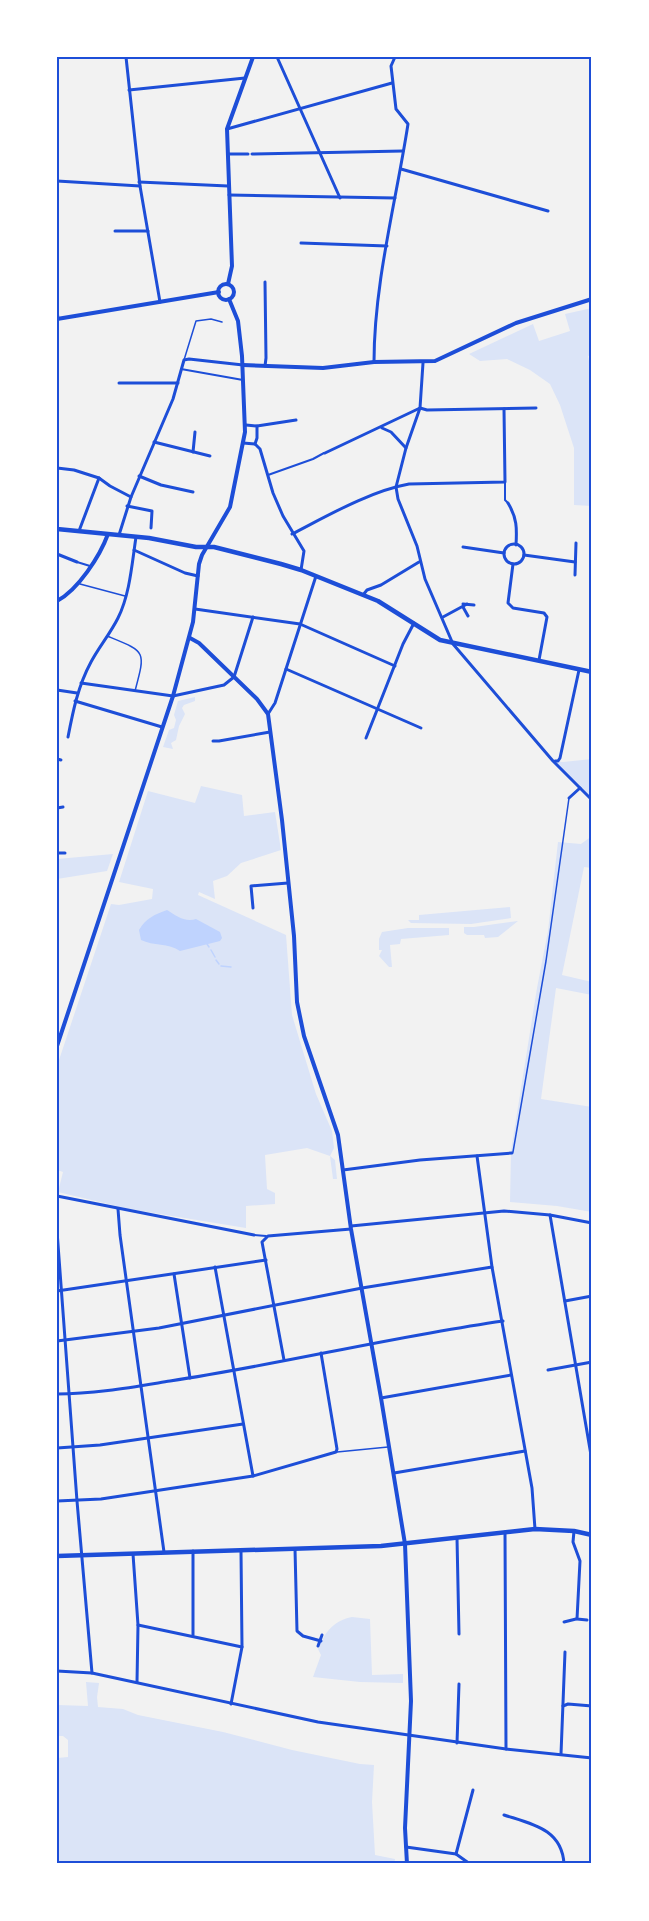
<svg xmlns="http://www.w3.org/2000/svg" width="649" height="1921" font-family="'Fira Sans Condensed',sans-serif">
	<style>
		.green { fill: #dbe4f7 }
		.water { fill: #bfd3fe }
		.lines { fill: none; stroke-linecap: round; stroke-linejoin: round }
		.stream { stroke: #bfd3fe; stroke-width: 1.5 }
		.service { stroke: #1d4ed8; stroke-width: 1.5 }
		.pedestrian { stroke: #1d4ed8; stroke-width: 2 }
		.minor { stroke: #1d4ed8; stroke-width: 3 }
		.tertiary { stroke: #1d4ed8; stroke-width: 4 }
		.secondary { stroke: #1d4ed8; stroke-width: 4 }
		.primary { stroke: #1d4ed8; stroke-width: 4.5 }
		.neatline { fill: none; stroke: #1d4ed8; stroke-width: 2 }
	</style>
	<rect width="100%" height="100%" fill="#f2f2f2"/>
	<!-- green -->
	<g class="green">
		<polygon points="592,308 592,355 588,356 592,376 592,506 574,505 574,448 560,405 550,384 530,370 507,359 480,361 469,354 533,324 539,341 570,331 565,314"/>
		<polygon points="195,697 195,701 184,705 182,708 185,714 179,726 176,740 171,743 173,749 163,747 169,730 174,728 176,720 174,715 178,701"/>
		<polygon points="592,759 592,800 553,761 563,762"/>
		<polygon points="201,786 242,795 244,816 275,812 281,850 241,863 227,876 213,881 215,899 199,892 198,895 286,935 292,1015 316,1094 332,1131 334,1148 330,1156 335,1160 337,1179 333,1179 330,1156 307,1148 265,1155 267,1189 275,1193 275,1204 246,1206 246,1228 129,1209 58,1192 63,1172 57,1170 57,1066 111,904 119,905 152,899 153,889 119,882 148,791 195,803"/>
		<polygon points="592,836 592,868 584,867 562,975 592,982 592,995 556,988 541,1099 592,1107 592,1212 557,1206 510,1202 511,1151 537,988 548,931 558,842 581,844"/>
		<polygon points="113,854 107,871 57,879 57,859"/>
		<polygon points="510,907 511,918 471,924 411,923 408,920 419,920 419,915"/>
		<polygon points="518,921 498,937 485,938 484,935 467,935 464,933 464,927 474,927"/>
		<polygon points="408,928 449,928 449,935 401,939 400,944 390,945 392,967 389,967 379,956 382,950 379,950 379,939 382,932"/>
		<path d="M 352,1617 L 370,1619 L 372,1675 L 403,1674 L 403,1683 L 360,1682 L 313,1677 L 321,1655 L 318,1649 C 325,1632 333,1621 352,1617 Z"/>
		<polygon points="86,1682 99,1683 97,1697 98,1707 123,1709 138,1715 223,1732 292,1750 360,1764 374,1765 372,1802 375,1855 395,1859 394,1864 57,1864 57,1758 68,1757 68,1740 63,1736 57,1736 57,1705 88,1706"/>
	</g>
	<!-- water -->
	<path class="water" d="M 167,910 C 175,915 185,923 196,919 L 220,932 L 222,938 L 220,941 L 180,951 C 169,943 153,946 141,940 L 139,930 C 146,918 154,915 167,910 Z"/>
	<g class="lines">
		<!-- stream -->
		<g class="stream">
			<polyline points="207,944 209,947"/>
			<polyline points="211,950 215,957"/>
			<polyline points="216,960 219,964"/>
			<polyline points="221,966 231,967"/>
		</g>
		<!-- service -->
		<g class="service">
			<polyline points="184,360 196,321 211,319 222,322"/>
			<polyline points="80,584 125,596"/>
			<path d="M 107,636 C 146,652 146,650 135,691"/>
			<polyline points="513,1152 546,961 569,798"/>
			<polyline points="337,1452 388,1447"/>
		</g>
		<!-- pedestrian -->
		<g class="pedestrian">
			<polyline points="181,369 243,380"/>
			<polyline points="268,475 313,459 324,453"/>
			<polyline points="505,483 505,500 508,503"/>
			<polyline points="77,562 90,566"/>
			<polyline points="254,1235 266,1236"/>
		</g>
		<!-- minor -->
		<g class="minor">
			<polyline points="126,57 140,186 160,302"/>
			<polyline points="277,57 340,198"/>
			<polyline points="129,90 245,78"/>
			<polyline points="227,129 392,83"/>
			<polyline points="228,154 248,154"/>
			<polyline points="252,154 403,151"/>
			<polyline points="401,169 548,211"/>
			<polyline points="57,181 140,186"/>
			<polyline points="139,182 228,186"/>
			<polyline points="229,195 395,198"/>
			<polyline points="115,231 148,231"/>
			<polyline points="301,243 387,246"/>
			<polyline points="57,310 58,319"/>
			<path d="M 374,362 C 374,283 396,202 408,124 L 396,109 L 391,66 L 395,57"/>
			<polyline points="423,363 420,408 406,448 396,487 398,499 417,546 425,579 453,644 553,761 592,800"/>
			<polyline points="265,366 266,358 265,282"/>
			<polyline points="119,383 178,383"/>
			<polyline points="420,408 427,410 536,408"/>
			<polyline points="246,425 257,426 296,420"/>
			<polyline points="382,428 391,432 406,448"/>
			<polyline points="154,442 210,456"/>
			<polyline points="243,443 255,444 260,449 273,493 283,516 304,551 301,570"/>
			<polyline points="255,444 257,438 257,426"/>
			<polyline points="193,452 195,432"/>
			<polyline points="325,453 420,408"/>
			<polyline points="57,468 74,470 99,478 110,486 131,497"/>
			<polyline points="139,476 161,485 193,492"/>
			<path d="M 508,503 C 517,518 517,528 516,545"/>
			<polyline points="127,506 152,511 151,528"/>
			<polyline points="79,531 99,478"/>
			<path d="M 292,534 C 327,516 370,491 409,484 L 505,482 L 504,409"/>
			<polyline points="119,535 131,497 173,399 184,360 189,359 243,365"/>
			<circle cx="514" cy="554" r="10"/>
			<polyline points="463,547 504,553"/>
			<polyline points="134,550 185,573 198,576"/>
			<polyline points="57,554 77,562"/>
			<polyline points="524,555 575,562"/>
			<polyline points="513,564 508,603 513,608 544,613 547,617 539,660"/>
			<polyline points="575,575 576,543"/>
			<polyline points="363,595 367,590 381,585 419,562"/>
			<polyline points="463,604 474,605"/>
			<polyline points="463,607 468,616"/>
			<polyline points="195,609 300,624 395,666"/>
			<polyline points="443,617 467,604"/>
			<polyline points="286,669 421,728"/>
			<polyline points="81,683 173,696 224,685 234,677 253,617"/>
			<polyline points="57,690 77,693"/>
			<polyline points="75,701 162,727"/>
			<polyline points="268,714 275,703 316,576"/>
			<path d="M 68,737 C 73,711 78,686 91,662 C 99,647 110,634 118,618 C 130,594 132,563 136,537"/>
			<polyline points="366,738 403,644 414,623"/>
			<polyline points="213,741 219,741 270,732"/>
			<polyline points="57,759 61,760"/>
			<polyline points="555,761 558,761 560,758 579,670"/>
			<polyline points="569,798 580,788"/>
			<polyline points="57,808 63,807"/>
			<polyline points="57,853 65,853"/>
			<polyline points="253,908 251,886 288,883"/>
			<polyline points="477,1156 492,1267 532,1488 535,1529"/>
			<polyline points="343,1170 420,1160 512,1153"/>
			<polyline points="57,1196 254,1235"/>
			<polyline points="118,1209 120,1235 164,1552"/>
			<polyline points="550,1215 592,1461"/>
			<polyline points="351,1226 504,1211 550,1215 592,1223"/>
			<polyline points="57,1231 77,1501 92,1673"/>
			<polyline points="215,1267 253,1476"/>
			<polyline points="174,1274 190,1378"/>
			<polyline points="57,1291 266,1260"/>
			<polyline points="565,1301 592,1296"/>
			<polyline points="57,1341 159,1328 362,1288 492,1267"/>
			<polyline points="284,1360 262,1242 268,1236 351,1229"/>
			<polyline points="548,1370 592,1362"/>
			<path d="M 57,1394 C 95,1394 133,1387 170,1381 C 282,1364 391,1337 503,1321"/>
			<polyline points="381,1398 511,1375"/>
			<polyline points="57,1448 100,1445 243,1424"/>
			<polyline points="394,1473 525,1451"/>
			<polyline points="57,1501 101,1499 253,1476 336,1452 337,1449 321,1353"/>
			<polyline points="574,1531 573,1542 580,1561 577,1619 587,1620"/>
			<polyline points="505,1532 506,1749"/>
			<polyline points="457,1538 459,1634"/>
			<polyline points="295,1549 297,1631 303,1636 321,1641"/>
			<polyline points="133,1554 138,1625 137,1682"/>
			<polyline points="564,1622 576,1619"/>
			<polyline points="138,1625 242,1647"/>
			<polyline points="193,1635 193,1551"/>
			<polyline points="318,1646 322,1635"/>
			<polyline points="57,1671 92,1673 318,1722 506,1749 592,1758"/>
			<polyline points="231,1704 242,1647 241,1551"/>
			<polyline points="563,1706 568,1704 592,1706"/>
			<polyline points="457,1743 459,1684"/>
			<polyline points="561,1754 565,1652"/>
			<path d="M 504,1815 C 532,1824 562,1829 564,1864"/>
			<polyline points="406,1847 456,1854 470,1864"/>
			<polyline points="456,1854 473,1790"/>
			<polyline points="394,1863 405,1864"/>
		</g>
		<!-- tertiary -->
		<g class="tertiary">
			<polyline points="243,365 323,368 374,362 435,361 516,323 592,299"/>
			<path d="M 57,601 C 78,590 100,556 108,534"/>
			<polyline points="190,638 199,643 257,699 268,714 282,820 294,936 297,1002 304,1036 338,1135 351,1229 381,1398 405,1544 411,1701 405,1828 407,1864"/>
		</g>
		<!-- secondary -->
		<g class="secondary">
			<polyline points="228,284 232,266 227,129 253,57"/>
			<circle cx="226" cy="292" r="8"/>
			<polyline points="57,319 219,292"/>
			<polyline points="57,1046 173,696 193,622 199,564 202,555 230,507 245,432 242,356 238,321 229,299"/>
		</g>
		<!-- primary -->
		<g class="primary">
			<polyline points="57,529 149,538 196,547 214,547 281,564 301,570 378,601 440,640 592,672"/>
			<polyline points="57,1556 381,1546 535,1529 574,1531 592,1535"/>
		</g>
	</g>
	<!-- border -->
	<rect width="649" height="1921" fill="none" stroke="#ffffff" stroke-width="117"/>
	<rect x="58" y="58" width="532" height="1804" class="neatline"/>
</svg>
